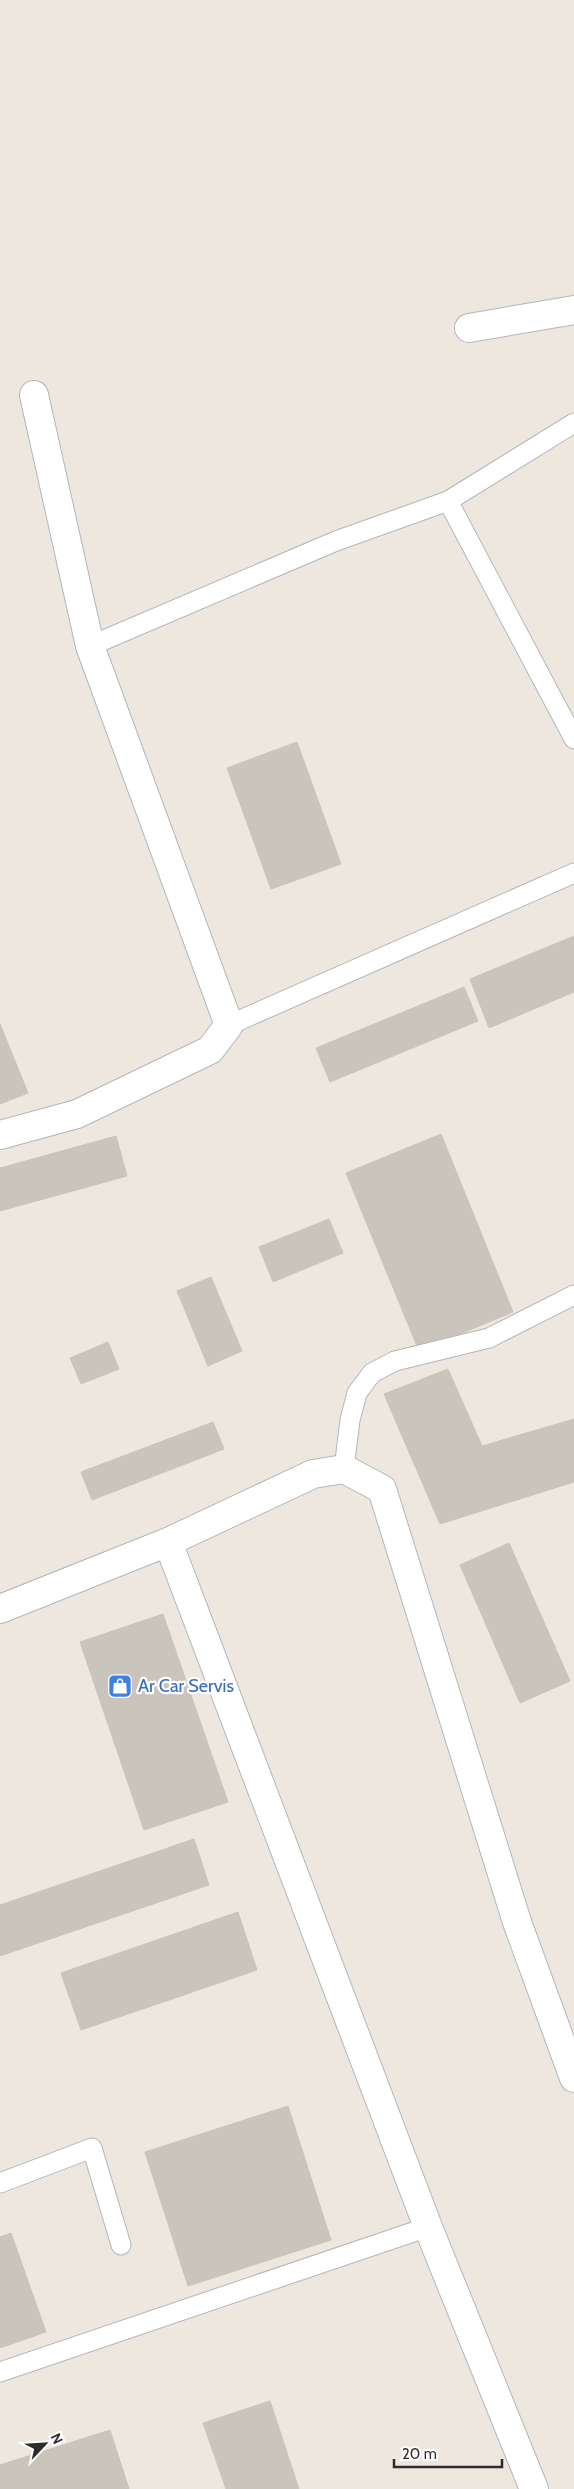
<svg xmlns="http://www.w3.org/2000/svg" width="574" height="2489" font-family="Cabin,sans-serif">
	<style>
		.building { fill: #c9c5bd; stroke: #cac3b8 }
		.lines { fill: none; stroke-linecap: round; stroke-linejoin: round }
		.lane-casing { stroke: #b2b5c0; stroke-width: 21 }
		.street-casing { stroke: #b2b5c0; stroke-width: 30 }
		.lane { stroke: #fff; stroke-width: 19 }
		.street { stroke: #fff; stroke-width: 28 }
		.labels { text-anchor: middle; stroke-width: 4.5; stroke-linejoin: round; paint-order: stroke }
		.shop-label { font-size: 18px; fill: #366cbe; stroke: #fff; text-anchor: start }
	</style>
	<rect width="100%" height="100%" fill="#eee7de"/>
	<!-- building -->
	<g class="building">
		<polygon points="297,742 341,864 271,889 227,768"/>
		<polygon points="574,936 574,992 489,1028 470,979"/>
		<polygon points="464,987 478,1021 330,1082 316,1048"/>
		<polygon points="0,1024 28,1093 0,1104"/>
		<polygon points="441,1134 513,1312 419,1351 346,1173"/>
		<polygon points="116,1136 127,1176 0,1211 0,1168"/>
		<polygon points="329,1219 343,1253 273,1282 259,1247"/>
		<polygon points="211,1277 242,1351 208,1366 177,1291"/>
		<polygon points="108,1342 119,1369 81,1384 70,1358"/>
		<polygon points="448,1369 482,1446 574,1419 574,1482 440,1524 384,1394"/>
		<polygon points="213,1422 224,1449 92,1500 81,1472"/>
		<polygon points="509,1543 570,1681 520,1703 460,1565"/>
		<polygon points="163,1614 228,1802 144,1830 80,1642"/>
		<polygon points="194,1839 209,1885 0,1956 0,1905"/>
		<polygon points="238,1912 257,1970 81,2030 61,1973"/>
		<polygon points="288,2106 331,2240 188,2286 145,2152"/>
		<polygon points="11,2233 46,2332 0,2348 0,2237"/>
		<polygon points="270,2401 299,2489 226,2489 203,2423"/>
		<polygon points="110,2430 129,2489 0,2489 0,2465"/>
	</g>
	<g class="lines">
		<!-- lane casing -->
		<g class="lane-casing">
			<g id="lane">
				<polyline points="574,423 448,501 574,739"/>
				<polyline points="90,646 336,541 448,501"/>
				<polyline points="229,1025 574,873"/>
				<polyline points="344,1469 350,1420 357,1393 372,1373 395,1361 489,1338 574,1295"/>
				<polyline points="0,2183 92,2148 121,2245"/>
				<polyline points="0,2372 428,2227"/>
			</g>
		</g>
		<!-- street casing -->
		<g class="street-casing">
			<g id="street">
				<polyline points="469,328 574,310"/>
				<polyline points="0,1135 77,1114 210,1050 229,1025 90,646 34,395"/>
				<polyline points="168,1542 313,1474 344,1469 382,1489 517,1922 574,2078"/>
				<polyline points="0,1609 168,1542 428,2227 534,2489"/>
			</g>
		</g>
		<!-- lane -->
		<use href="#lane" class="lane"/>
		<!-- street -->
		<use href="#street" class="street"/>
	</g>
	<!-- icons -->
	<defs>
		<g id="shop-square" transform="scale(1.25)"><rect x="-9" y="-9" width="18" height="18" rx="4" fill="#3f7fe0" stroke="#fff"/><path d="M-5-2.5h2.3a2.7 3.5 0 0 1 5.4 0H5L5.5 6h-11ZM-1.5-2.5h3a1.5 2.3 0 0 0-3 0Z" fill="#fff"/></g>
	</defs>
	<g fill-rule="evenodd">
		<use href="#shop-square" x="120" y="1686"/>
	</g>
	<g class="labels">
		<!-- shop labels -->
		<g class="shop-label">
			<text x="138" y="1692">Ar Car Servis</text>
		</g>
	</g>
	<!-- north arrow -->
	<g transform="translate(45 2444) rotate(65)" stroke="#ffffff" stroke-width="4" paint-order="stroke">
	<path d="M0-4L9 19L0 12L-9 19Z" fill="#2c2c2c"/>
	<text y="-8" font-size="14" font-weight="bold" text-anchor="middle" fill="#2c2c2c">N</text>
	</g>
	<!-- scale -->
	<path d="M394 2459v8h108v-8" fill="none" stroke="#2c2c2c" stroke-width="2.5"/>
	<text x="402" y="2459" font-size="15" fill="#2c2c2c" stroke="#ffffff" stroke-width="4" paint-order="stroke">20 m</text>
</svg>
